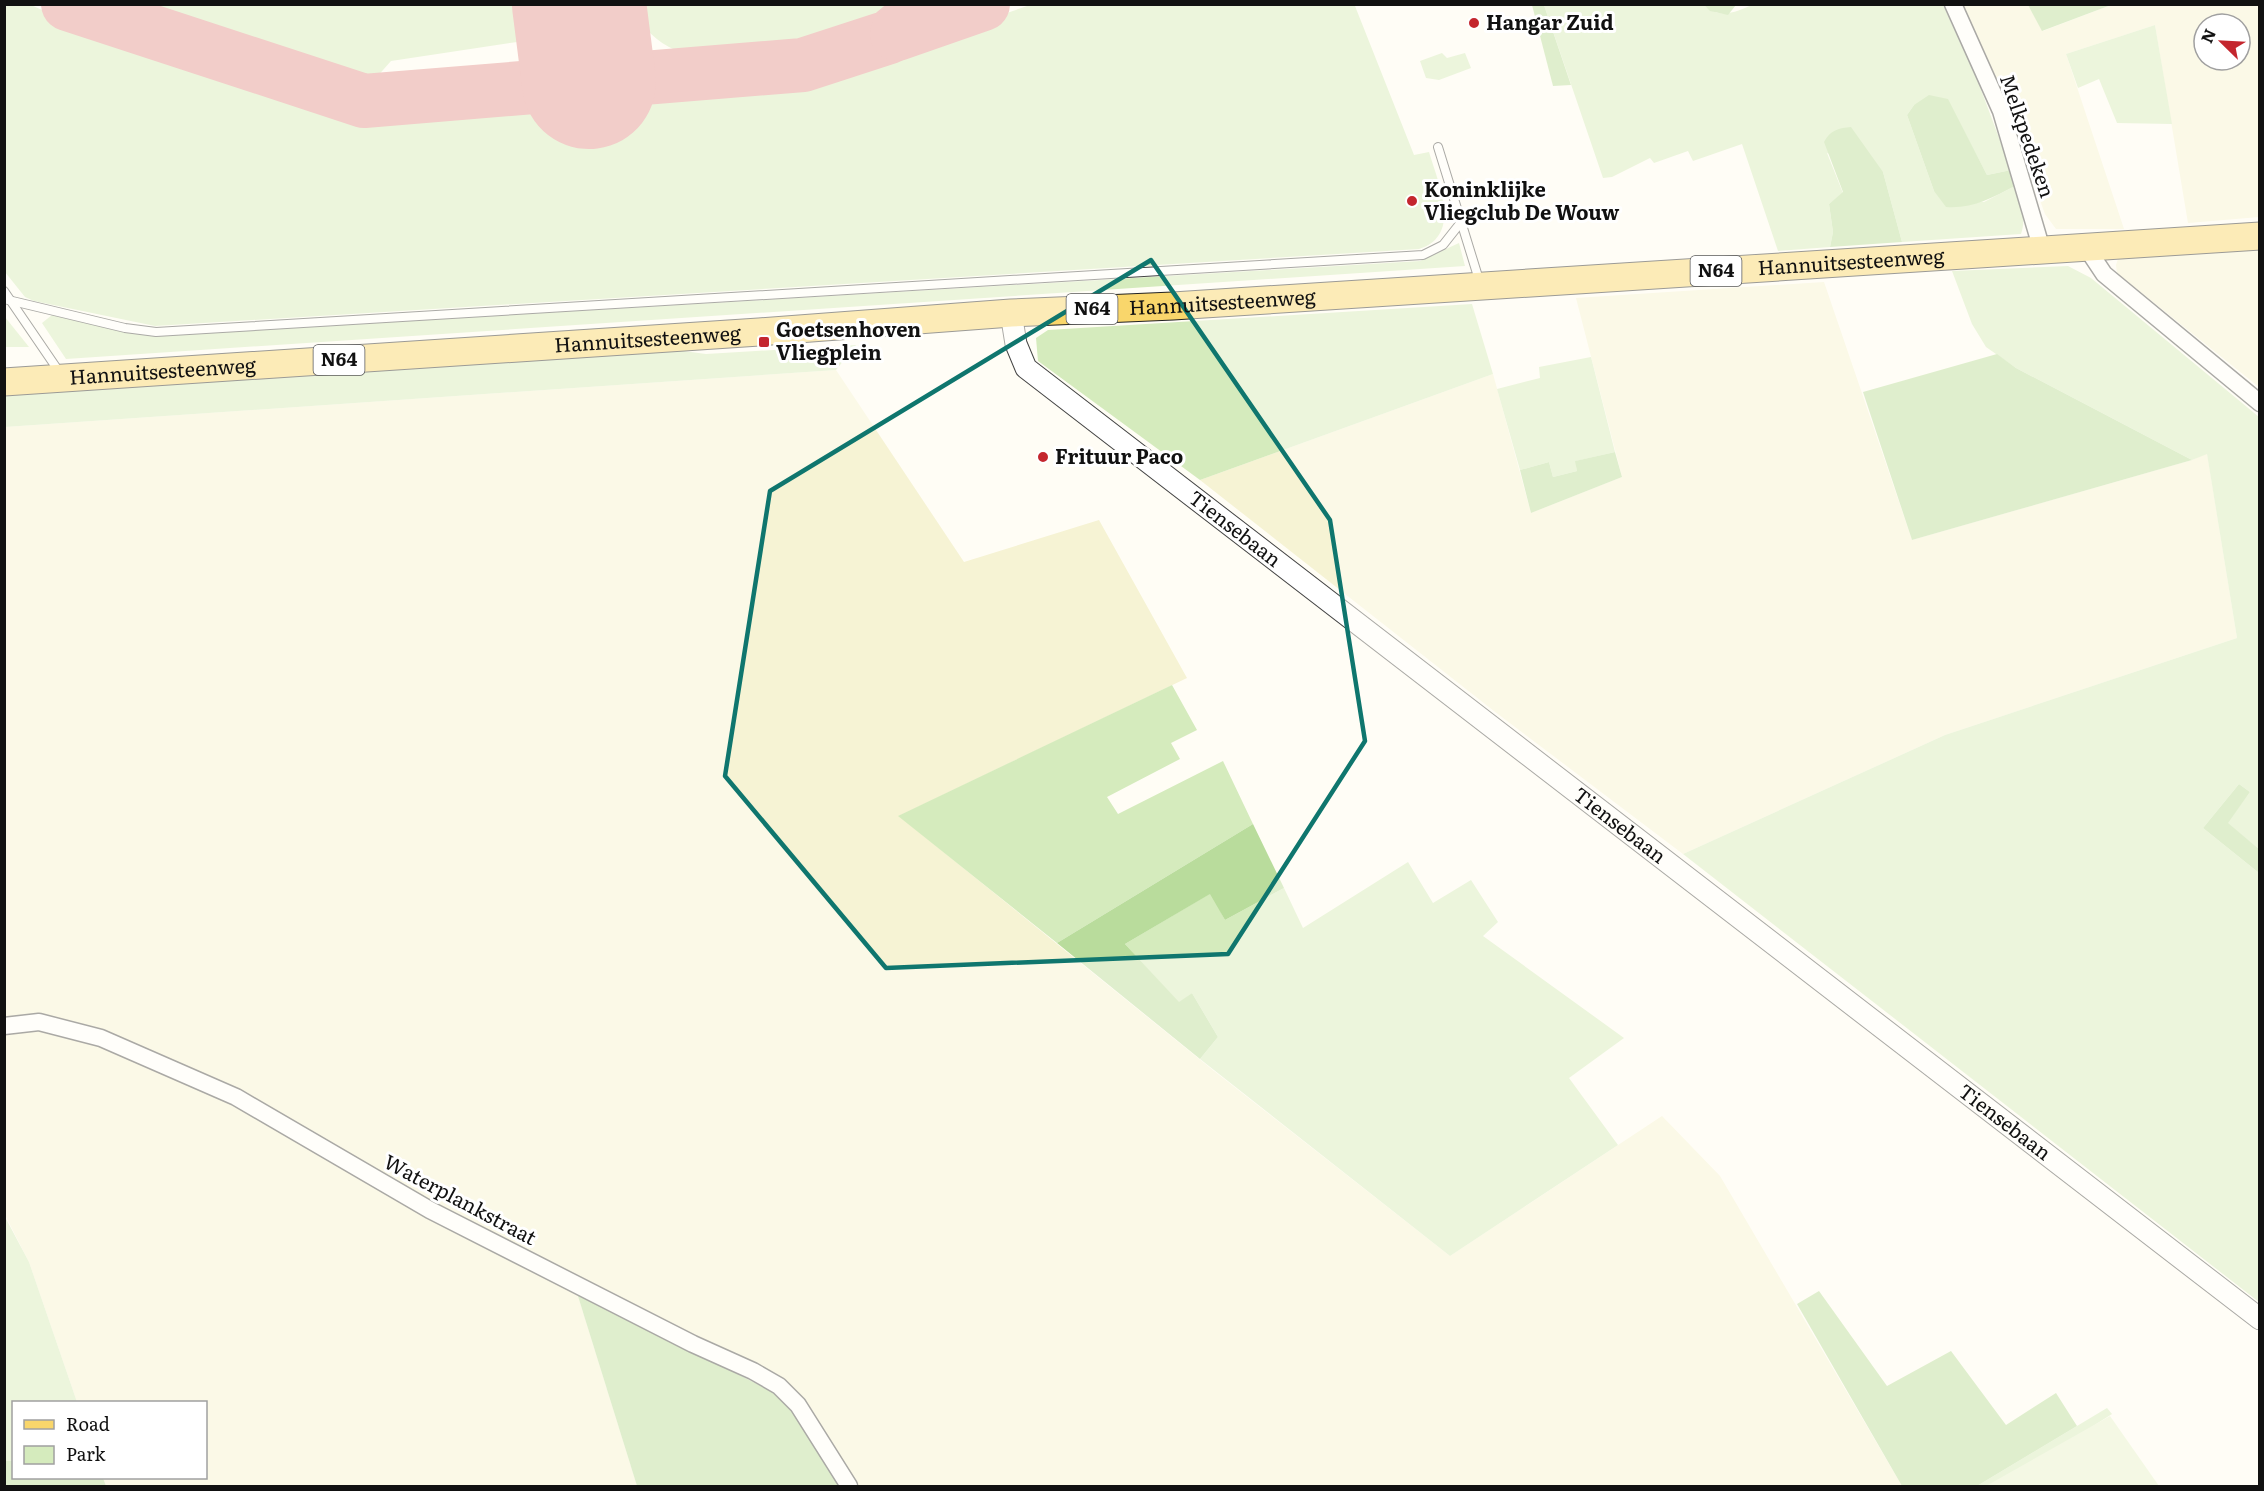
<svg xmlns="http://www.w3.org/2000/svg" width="2264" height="1491" font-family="Literata,serif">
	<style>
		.farmland { fill: #f6f3d4; fill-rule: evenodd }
		.green { fill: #d5ebbd }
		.forest { fill: #b9dc9c }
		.pitch { fill: #e6f2cf }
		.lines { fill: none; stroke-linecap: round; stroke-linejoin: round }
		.taxiway { stroke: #e29292; stroke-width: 54 }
		.runway { stroke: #e29292; stroke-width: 134 }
		.service-casing { stroke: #444; stroke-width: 10 }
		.minor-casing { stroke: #444; stroke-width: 19 }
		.tertiary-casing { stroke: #444; stroke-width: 23 }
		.primary-casing { stroke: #222; stroke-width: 29 }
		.service { stroke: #fff; stroke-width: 8 }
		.minor { stroke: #fff; stroke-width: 16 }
		.tertiary { stroke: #fff; stroke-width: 21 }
		.primary { stroke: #f9d66b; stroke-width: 27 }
		.marked { fill: none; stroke: #0f766e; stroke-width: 4.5; stroke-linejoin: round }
		.poi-dot { fill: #c4262e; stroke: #fff; stroke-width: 2 }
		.labels { text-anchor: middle; stroke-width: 6; stroke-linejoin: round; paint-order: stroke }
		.shield { fill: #fff; stroke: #585858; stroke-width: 1.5 }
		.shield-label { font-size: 18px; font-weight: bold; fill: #111 }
		.poi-label { font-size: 20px; font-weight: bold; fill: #111; stroke: #fff; text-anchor: start }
		.street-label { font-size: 20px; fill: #111; stroke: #fff }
	</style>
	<rect width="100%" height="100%" fill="#fffdf5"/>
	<!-- farmland -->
	<g class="farmland">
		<path d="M 1963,5 L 2028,5 L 2043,31 L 2111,5 L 2259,5 L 2259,217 L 2188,223 L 2155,25 L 2066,54 L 2124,229 L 2056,229 L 2045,214 L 1994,73 ZM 2204,24 L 2240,24 L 2240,60 L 2204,60 Z"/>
		<polygon points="2259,250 2259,387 2117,273 2116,265 2118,259 2125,255"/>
		<polygon points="1824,282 1912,540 2192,460 2207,453 2237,638 1945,735 1683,854 1494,711 1200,480 1493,374 1531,513 1622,477 1576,298"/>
		<polygon points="836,370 964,562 1099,520 1187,678 899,816 1214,1071 1450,1256 1662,1116 1720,1176 1902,1486 856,1486 740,1357 422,1200 209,1077 5,1019 5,427"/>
		<polygon points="26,1030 55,1032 90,1040 230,1100 577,1293 637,1486 106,1486 103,1478 206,1478 206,1402 77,1402 29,1262 5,1215 5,1033"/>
	</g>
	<!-- green -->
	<g class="green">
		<polygon points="527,4 524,28 517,42 391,61 367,88 98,5"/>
		<path d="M 1754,4 L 1943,5 L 1977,79 L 2011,170 L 1987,175 L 1947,99 L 1914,105 L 1907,115 L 1934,191 L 1984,202 L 2015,186 C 2020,202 2027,218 2021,234 L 1902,242 L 1883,172 L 1827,153 L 1843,193 L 1829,204 L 1833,232 L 1830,247 L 1778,251 L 1742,144 L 1693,161 L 1688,151 L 1654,163 L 1650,158 L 1612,177 L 1603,178 L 1544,5 L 1704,5 C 1720,20 1736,12 1754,4 Z"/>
		<path d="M 4,5 L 31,5 L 60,18 L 349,109 L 377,117 L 408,119 L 809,72 L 937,37 L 1030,5 L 1359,5 L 1355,6 L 1414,155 L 1429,152 C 1438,183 1463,235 1419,249 L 155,326 L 34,301 L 25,297 L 5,272 Z"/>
		<path d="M 629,5 L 898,5 C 879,18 861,29 838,37 C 802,51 703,66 669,47 C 650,37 640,22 629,5 Z"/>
		<polygon points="2155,25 2172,124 2117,123 2099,79 2078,88 2066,54"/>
		<polygon points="1442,53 1447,58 1465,53 1471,68 1439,80 1426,78 1420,61"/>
		<polygon points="1459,243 1465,266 66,359 42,323 52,315 125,332 156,336 1420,261"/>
		<polygon points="2068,266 2091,278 2259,417 2259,849 2227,823 2250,792 2239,784 2203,828 2259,873 2259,1302 1683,854 1945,735 2237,638 2207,454 2192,460 2016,368 1986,347 1972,324 1952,271"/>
		<polygon points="1472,304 1493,374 1200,480 1038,361 1036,338 1048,330"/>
		<polygon points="5,317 29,347 5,347"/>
		<polygon points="856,345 836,370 5,427 5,394 676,350 706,354"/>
		<polygon points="1591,357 1615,452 1576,461 1577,471 1553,477 1549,462 1520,470 1497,389 1540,378 1539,367"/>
		<polygon points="1172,685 1197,730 1171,743 1180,759 1107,797 1118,814 1223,761 1253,824 1057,943 898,816"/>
		<polygon points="1408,862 1433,903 1471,880 1498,922 1483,936 1624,1038 1569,1078 1618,1145 1450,1256 1200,1059 1218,1037 1192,993 1179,1003 1125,944 1211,893 1225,920 1284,888 1303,928"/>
		<polygon points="4,1215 29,1262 77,1402 14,1402 13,1461 4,1461"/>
		<polygon points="2107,1408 2112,1414 1999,1486 1977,1486"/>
	</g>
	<!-- forest -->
	<g class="forest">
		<polygon points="1532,5 1544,5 1571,85 1553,86"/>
		<polygon points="1704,5 1736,5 1728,15 1710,11"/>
		<polygon points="2028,5 2111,5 2042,31"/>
		<path d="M 1929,95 L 1948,99 L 1987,175 L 2011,170 L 2015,186 C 1992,198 1972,209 1946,207 L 1934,191 L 1907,115 L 1914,105 Z"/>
		<path d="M 1851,127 L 1883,172 L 1902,242 L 1830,247 L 1833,232 L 1829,204 L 1843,192 L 1824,142 C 1830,130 1839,128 1851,127 Z"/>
		<polygon points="1997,354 2016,368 2192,460 1912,540 1863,392"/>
		<polygon points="1615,452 1622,477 1531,513 1520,470 1549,462 1553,477 1577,471 1575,461"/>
		<polygon points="2239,784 2250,792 2228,823 2259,849 2259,873 2203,828"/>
		<polygon points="1253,824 1284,888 1225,920 1210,894 1125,944 1179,1002 1192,993 1218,1037 1200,1059 1057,943"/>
		<polygon points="1819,1291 1887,1386 1951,1351 2006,1425 2056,1393 2077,1426 1977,1486 1902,1486 1797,1304"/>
		<polygon points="577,1293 781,1396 793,1409 840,1486 637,1486"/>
		<polygon points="4,1461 13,1461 14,1478 103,1478 106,1486 5,1486"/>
	</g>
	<!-- pitch -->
	<polygon class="pitch" points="2110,1416 2159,1486 1986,1486"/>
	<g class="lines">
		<!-- taxiway -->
		<g class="taxiway">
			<polyline points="68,4 364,101 803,65 889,37 929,4"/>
			<polyline points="897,34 983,4"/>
		</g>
		<!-- runway -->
		<polyline class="runway" points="579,4 589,82"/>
		<!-- service casing -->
		<g class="service-casing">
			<g id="service">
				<polyline points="1438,147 1480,283"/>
				<polyline points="4,291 60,373"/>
				<polyline points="4,299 125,328 156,332 1423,255 1443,245 1462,221"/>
			</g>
		</g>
		<!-- minor casing -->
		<g class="minor-casing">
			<g id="minor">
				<polyline points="1953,4 2001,111 2042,250"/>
				<polyline points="2086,247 2104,274 2260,403"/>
				<polyline points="4,1026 39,1022 101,1038 236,1097 430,1210 693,1344 753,1371 779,1386 798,1405 849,1486"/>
			</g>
		</g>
		<!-- tertiary casing -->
		<g class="tertiary-casing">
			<g id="tertiary">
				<path id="s1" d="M 1011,313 L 1016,344 L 1026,368 L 2260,1319"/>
			</g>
		</g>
		<!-- primary casing -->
		<g class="primary-casing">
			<g id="primary">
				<path id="s2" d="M 4,382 L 759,332 L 1011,313 L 1173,306 L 2260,236"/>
			</g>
		</g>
		<!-- service -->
		<use href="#service" class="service"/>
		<!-- minor -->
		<use href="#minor" class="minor"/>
		<!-- tertiary -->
		<use href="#tertiary" class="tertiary"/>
		<!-- primary -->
		<use href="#primary" class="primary"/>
	</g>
	<!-- marked area -->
	<path d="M0 0H2264V1491H0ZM 1151,260 L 1330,520 L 1365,741 L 1228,954 L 886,968 L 725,776 L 770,491 Z" fill="#fffdf5" fill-opacity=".55" fill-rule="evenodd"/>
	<path class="marked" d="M 1151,260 L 1330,520 L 1365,741 L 1228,954 L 886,968 L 725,776 L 770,491 Z"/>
	<!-- markers -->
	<g class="poi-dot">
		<circle cx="1474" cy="23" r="6"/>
		<circle cx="1412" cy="201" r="6"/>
		<rect x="758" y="336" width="12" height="12" rx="3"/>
		<circle cx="1043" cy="457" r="6"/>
	</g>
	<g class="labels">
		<!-- shield labels -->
		<g class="shield">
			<rect x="1690.5" y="256" width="51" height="30" rx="4.5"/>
			<rect x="1066.5" y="294" width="51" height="30" rx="4.5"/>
			<rect x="313.5" y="345" width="51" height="30" rx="4.5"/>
		</g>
		<g class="shield-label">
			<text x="1716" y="277">N64</text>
			<text x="1092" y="315">N64</text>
			<text x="339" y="366">N64</text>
		</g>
		<!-- poi labels -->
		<g class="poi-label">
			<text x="1486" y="30">Hangar Zuid</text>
			<text x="1424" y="197">Koninklijke<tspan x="1424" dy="23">Vliegclub De Wouw</tspan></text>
			<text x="776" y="337">Goetsenhoven<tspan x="776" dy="23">Vliegplein</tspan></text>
			<text x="1055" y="464">Frituur Paco</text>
		</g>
		<!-- street labels -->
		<g class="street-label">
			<text transform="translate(2027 136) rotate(71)" y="7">Melkpedeken</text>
			<text dy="7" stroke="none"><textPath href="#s2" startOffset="1851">Hannuitsesteenweg</textPath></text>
			<text dy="7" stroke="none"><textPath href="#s2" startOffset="1221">Hannuitsesteenweg</textPath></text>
			<text dy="7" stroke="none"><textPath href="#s2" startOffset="645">Hannuitsesteenweg</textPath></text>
			<text dy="7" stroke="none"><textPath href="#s2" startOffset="159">Hannuitsesteenweg</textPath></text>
			<text dy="7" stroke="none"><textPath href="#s1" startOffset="321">Tiensebaan</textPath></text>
			<text dy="7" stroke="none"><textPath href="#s1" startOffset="807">Tiensebaan</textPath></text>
			<text dy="7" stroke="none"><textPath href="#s1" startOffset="1293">Tiensebaan</textPath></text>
			<text transform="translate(460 1200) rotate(28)" y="7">Waterplankstraat</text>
		</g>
	</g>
	<!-- border -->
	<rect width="2264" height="1491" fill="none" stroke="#111111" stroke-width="12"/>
	<!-- legend -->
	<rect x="12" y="1401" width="195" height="78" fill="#ffffff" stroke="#a0a0a0" stroke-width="1.5"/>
	<rect x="24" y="1420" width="30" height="9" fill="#f9d66b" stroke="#a0a0a0" stroke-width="1.5"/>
	<text x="66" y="1431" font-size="18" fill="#111111">Road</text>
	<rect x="24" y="1446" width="30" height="18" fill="#d5ebbd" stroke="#a0a0a0" stroke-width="1.5"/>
	<text x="66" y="1461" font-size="18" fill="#111111">Park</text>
	<!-- north arrow -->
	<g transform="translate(2222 42) rotate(294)"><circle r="28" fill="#ffffff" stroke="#a0a0a0" stroke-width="1.5"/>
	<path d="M0-4.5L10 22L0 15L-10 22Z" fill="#c4262e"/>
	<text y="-9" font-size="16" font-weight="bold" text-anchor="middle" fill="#111111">N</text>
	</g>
</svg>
